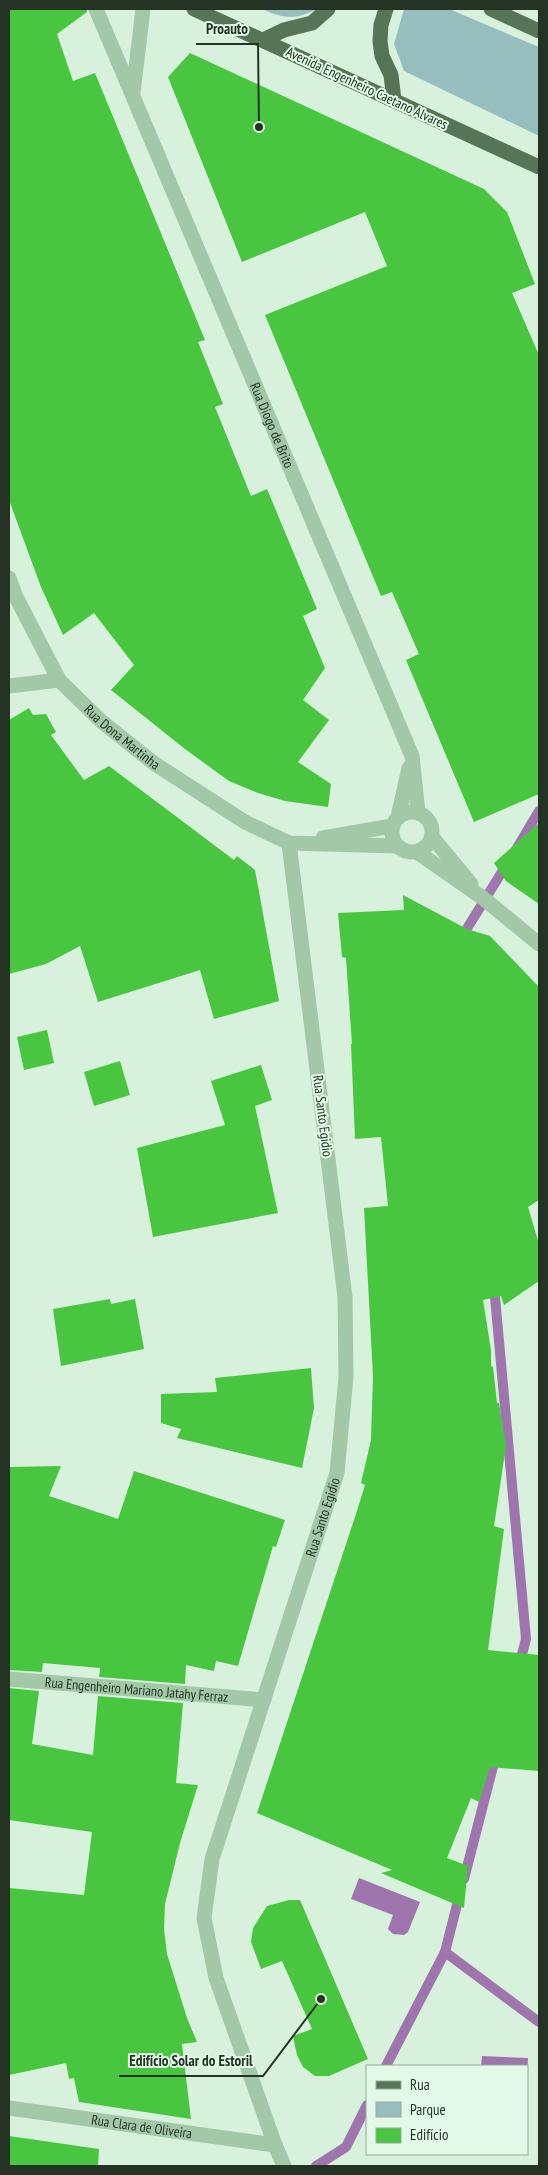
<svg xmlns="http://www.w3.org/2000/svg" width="548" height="2175" font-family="'PT Sans Narrow',sans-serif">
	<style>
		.green { fill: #97bebf }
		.water { fill: #9e76ad }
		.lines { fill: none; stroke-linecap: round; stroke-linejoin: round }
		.stream { stroke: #9e76ad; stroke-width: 10 }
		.building { fill: #49c63f }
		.street { stroke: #a3c8a8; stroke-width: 15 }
		.primary { stroke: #567556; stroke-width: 15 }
		.labels { text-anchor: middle; stroke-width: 4; stroke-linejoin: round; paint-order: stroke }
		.street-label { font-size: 14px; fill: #253325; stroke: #e2f9e7 }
		.leader { fill: none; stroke: #253325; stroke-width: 2 }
		.callout-dot { fill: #253325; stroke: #e2f9e7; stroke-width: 2 }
		.callout-label { font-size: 15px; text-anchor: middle; font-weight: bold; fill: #253325; stroke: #e2f9e7; stroke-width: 4; stroke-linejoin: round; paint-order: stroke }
	</style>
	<rect width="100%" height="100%" fill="#d7f1dc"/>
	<!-- green -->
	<g class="green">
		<path d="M 262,9 L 317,9 C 295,20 284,19 262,9 Z"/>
		<polygon points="404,9 449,9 539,47 539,136 404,71 394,44"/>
	</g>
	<!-- water -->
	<g class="water">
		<polygon points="359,1878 420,1902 408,1932 404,1935 393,1934 388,1929 393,1915 351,1899"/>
		<polygon points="482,2056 528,2058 527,2082 527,2066 481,2066"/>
	</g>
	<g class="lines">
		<!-- stream -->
		<g class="stream">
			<polyline points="517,848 539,811"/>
			<polyline points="463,940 463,935 508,862"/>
			<polyline points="494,1286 526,1639 519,1666"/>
			<polyline points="464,1879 496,1755"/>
			<polyline points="445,1952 539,2022"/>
			<polyline points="386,2066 445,1952 460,1893"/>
			<polyline points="316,2166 346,2147 367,2105"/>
		</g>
	</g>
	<!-- building -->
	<g class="building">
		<polygon points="9,9 87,9 87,12 57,34 73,81 95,73 205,340 198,342 223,404 215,407 251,496 267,489 317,609 303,616 325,668 303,700 329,720 298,762 331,784 328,807 285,801 258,793 229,781 185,749 111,690 134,665 94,613 63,635 41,587 9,500"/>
		<polygon points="190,53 484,189 507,212 535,284 512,293 539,355 539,794 474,822 406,660 419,654 392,592 381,596 265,315 387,266 365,212 242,262 168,77"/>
		<polygon points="29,708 33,715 46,714 56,732 51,735 84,780 109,766 234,860 237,856 255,870 279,1001 214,1019 200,970 98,1002 80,946 46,964 9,974 9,720"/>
		<polygon points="539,823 539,904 506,881 494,863"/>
		<polygon points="403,895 467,929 490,936 539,987 539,1200 528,1207 539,1244 539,1281 504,1305 501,1296 483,1300 491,1350 491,1366 493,1367 497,1403 499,1403 506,1446 494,1526 504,1529 488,1650 539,1655 539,1771 490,1767 479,1802 471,1798 447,1858 468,1866 464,1908 381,1873 392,1870 257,1813 356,1514 365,1485 361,1483 371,1440 373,1376 364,1208 388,1206 381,1137 355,1139 351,1044 352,1044 346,958 342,957 338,913 404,910"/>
		<polygon points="47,1030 54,1063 24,1070 17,1037"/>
		<polygon points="120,1061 130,1095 94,1106 84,1072"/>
		<polygon points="261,1065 272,1100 255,1106 278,1213 153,1237 137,1148 225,1125 211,1081"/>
		<polygon points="110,1299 111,1304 135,1299 144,1349 61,1366 53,1309"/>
		<polygon points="311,1368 314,1408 302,1468 177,1438 181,1429 161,1423 161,1394 217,1392 215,1378"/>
		<polygon points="61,1466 49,1496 118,1519 134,1471 285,1520 276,1547 273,1546 238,1666 216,1661 214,1671 186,1665 185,1684 99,1677 100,1668 43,1663 42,1672 9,1670 9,1467"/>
		<polygon points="9,1688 39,1691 32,1744 93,1755 98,1696 183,1703 176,1783 198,1785 180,1843 165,1904 164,1929 167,1954 187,2018 197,2042 182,2044 191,2119 79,2102 74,2078 69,2079 66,2063 9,2075 9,1888 84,1895 92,1832 9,1820"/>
		<polygon points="289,1900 300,1900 368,2059 329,2076 315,2076 303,2067 297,2055 293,2036 312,2029 282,1961 261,1969 251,1942 253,1928 267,1906"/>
		<polygon points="9,2136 99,2149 98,2166 9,2166"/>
	</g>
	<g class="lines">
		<!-- street -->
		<g class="street">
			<path id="s1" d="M 96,9 L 412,756 L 418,812"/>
			<polyline points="133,93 143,9"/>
			<path id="s2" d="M 9,578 L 15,595 L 59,680 L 101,721 L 155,764 L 245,822 L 289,843 L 397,846"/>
			<polyline points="9,686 59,680"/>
			<circle cx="412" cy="832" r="20"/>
			<polyline points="398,817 409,768"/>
			<polyline points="323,838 392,826"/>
			<polyline points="433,838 471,884"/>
			<polyline points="417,852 483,898 539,944"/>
			<path id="s3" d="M 9,1679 L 264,1700"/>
			<path id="s4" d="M 9,2108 L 275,2145"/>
			<path id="s5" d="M 284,2166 L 275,2145 L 216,1978 L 204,1918 L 212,1859 L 337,1473 L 346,1377 L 345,1297 L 289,843"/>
		</g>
		<!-- primary -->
		<g class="primary">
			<polyline points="194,9 539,167"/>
			<polyline points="386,9 381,25 380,41 382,56 391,75 394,100"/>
			<polyline points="491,9 539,31"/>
			<polyline points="263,40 284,30 312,23 328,9"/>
		</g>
	</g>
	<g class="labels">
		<!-- street labels -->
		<g class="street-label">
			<text transform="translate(367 88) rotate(25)" y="5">Avenida Engenheiro Caetano Alvares</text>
			<text dy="5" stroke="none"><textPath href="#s1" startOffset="452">Rua Diogo de Brito</textPath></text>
			<text dy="5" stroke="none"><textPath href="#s2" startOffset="199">Rua Dona Martinha</textPath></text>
			<text transform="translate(323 1116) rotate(83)" y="5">Rua Santo Egidio</text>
			<text dy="5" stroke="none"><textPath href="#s5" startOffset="680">Rua Santo Egidio</textPath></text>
			<text dy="5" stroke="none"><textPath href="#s3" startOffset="128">Rua Engenheiro Mariano Jatahy Ferraz</textPath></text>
			<text dy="5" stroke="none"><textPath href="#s4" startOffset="134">Rua Clara de Oliveira</textPath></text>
		</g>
	</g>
	<!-- callouts -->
	<path class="leader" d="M259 127L258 44H196M321 1999L263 2076H119"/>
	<g class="callout-dot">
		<circle cx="259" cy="127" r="5"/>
		<circle cx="321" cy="1999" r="5"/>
	</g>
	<g class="callout-label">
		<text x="227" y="34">Proauto</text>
		<text x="191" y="2066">Edifício Solar do Estoril</text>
	</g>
	<!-- border -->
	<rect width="548" height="2175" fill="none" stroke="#253325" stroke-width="20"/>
	<!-- legend -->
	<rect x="366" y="2065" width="162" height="90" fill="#e2f9e7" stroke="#96aa99"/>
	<rect x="376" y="2081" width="25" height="8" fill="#567556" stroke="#96aa99"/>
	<text x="410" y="2090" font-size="15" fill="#253325">Rua</text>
	<rect x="376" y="2102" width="25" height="15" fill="#97bebf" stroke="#96aa99"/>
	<text x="410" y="2115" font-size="15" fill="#253325">Parque</text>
	<rect x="376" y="2128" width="25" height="15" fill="#49c63f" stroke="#96aa99"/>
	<text x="410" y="2140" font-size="15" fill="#253325">Edifício</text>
</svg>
